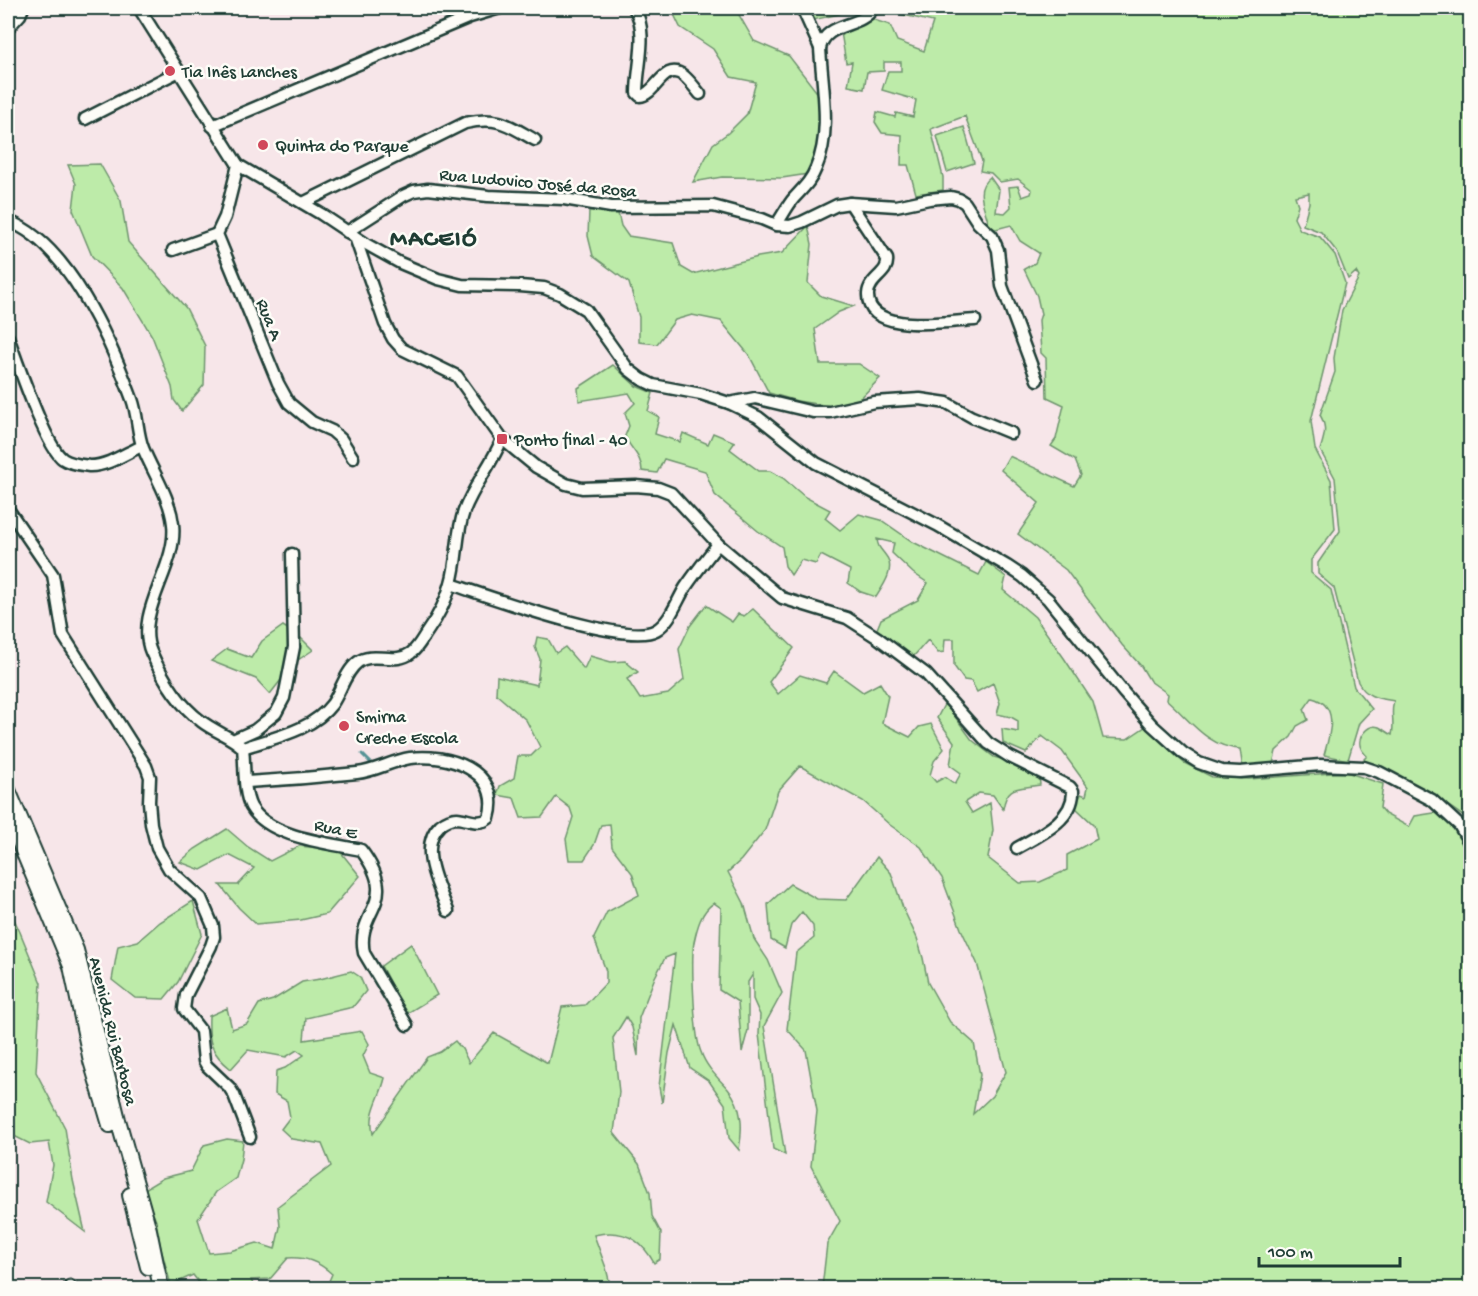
<svg xmlns="http://www.w3.org/2000/svg" width="1478" height="1296" font-family="'Gochi Hand',sans-serif">
	<style>
		.green { fill: #bdeba9; stroke: #6e946e; stroke-width: 1.5 }
		.lines { fill: none; stroke-linecap: round; stroke-linejoin: round }
		.stream { stroke: #579396; stroke-width: 3 }
		.minor-casing { stroke: #1f3d34; stroke-width: 15 }
		.major-casing { stroke: #1f3d34; stroke-width: 18 }
		.minor { stroke: #fdfcf7; stroke-width: 10 }
		.major { stroke: #fdfcf7; stroke-width: 14 }
		.poi-dot { fill: #d1495b; stroke: #fdfcf7; stroke-width: 2 }
		.labels { text-anchor: middle; stroke-width: 5; stroke-linejoin: round; paint-order: stroke }
		.poi-label { font-size: 18px; fill: #1f3d34; stroke: #fdfcf7; text-anchor: start }
		.street-label { font-size: 18px; fill: #1f3d34; stroke: #fdfcf7 }
		.district-label { font-size: 24px; font-weight: bold; letter-spacing: 1.5px; fill: #1f3d34; stroke: #fdfcf7 }
	</style>
	<rect width="100%" height="100%" fill="#f7e6e9"/>
	<filter id="ink" filterUnits="userSpaceOnUse"><feTurbulence type="fractalNoise" baseFrequency=".0167" numOctaves="2"/><feDisplacementMap in="SourceGraphic" scale="12" xChannelSelector="R" yChannelSelector="G"/><feConvolveMatrix kernelMatrix="1 2 1 2 8 2 1 2 1" color-interpolation-filters="sRGB"/></filter>
	<g filter="url(#ink)">
		<!-- green -->
		<g class="green">
			<polygon points="671,8 735,8 754,41 789,56 819,95 823,141 808,174 782,178 722,177 693,182 713,144 728,133 747,114 756,82 731,77 713,49 680,27"/>
			<polygon points="808,8 848,8 839,14 813,20"/>
			<path d="M 887,8 L 1470,8 L 1470,823 C 1449,800 1390,777 1360,763 L 1367,756 C 1365,754 1362,751 1361,748 C 1356,738 1368,723 1379,727 C 1383,729 1388,733 1392,735 C 1395,723 1390,712 1394,701 C 1378,698 1367,698 1358,682 L 1334,588 L 1318,574 L 1318,563 L 1340,531 L 1335,478 L 1320,450 C 1324,437 1328,428 1320,415 L 1335,372 L 1334,358 L 1342,310 L 1359,277 L 1356,272 L 1348,279 L 1337,252 L 1321,232 L 1303,225 L 1309,203 L 1309,193 L 1295,196 L 1298,205 L 1294,218 L 1300,230 L 1320,237 L 1335,255 L 1345,283 L 1311,421 L 1315,449 L 1331,480 L 1335,529 L 1311,560 L 1311,573 L 1331,590 L 1354,687 L 1372,709 L 1359,723 L 1348,760 L 1324,755 C 1330,734 1340,705 1312,698 L 1304,709 L 1308,720 L 1297,726 L 1291,737 L 1276,751 L 1273,764 L 1243,769 L 1240,749 C 1207,747 1190,720 1167,700 L 1168,694 L 1150,681 L 1141,666 L 1122,645 L 1066,570 L 1018,534 L 1039,503 L 1001,470 L 1009,456 L 1074,486 L 1081,475 L 1075,460 L 1051,446 L 1056,439 L 1064,405 L 1047,397 L 1046,358 L 1041,353 L 1039,320 L 1041,314 L 1037,296 L 1024,269 L 1035,263 L 1039,253 L 1020,241 L 1011,225 L 996,229 L 989,227 C 987,209 972,191 990,177 L 999,190 L 996,212 L 1005,213 L 1011,207 L 1009,187 L 1018,186 L 1022,197 L 1031,194 L 1032,190 L 1018,179 L 1000,182 L 991,173 L 980,171 L 982,161 L 965,116 L 931,129 L 943,177 L 943,190 L 916,194 L 908,165 L 901,165 L 902,135 L 882,133 L 875,122 L 877,112 L 895,117 L 896,113 L 913,117 L 916,100 L 882,90 L 888,71 L 901,71 L 901,62 L 884,62 L 884,71 L 867,72 L 864,89 L 848,86 L 852,62 L 846,63 L 841,32 L 868,18 L 890,25 L 897,41 L 924,51 L 933,22 L 887,11 Z"/>
			<polygon points="964,127 974,163 947,172 937,136"/>
			<polygon points="100,164 121,201 128,242 186,308 205,346 204,385 182,411 174,400 172,387 152,336 123,288 92,256 73,210 76,184 68,165"/>
			<polygon points="617,209 621,226 628,236 673,243 681,267 693,274 758,257 782,253 808,226 812,244 808,283 821,296 854,306 839,312 815,329 820,364 859,364 880,378 850,409 797,401 769,393 749,355 721,321 692,315 675,320 657,344 639,342 639,317 629,283 593,256 588,236 589,211"/>
			<path d="M 613,365 L 636,386 L 653,393 L 648,411 L 659,417 L 655,434 L 680,442 L 683,433 L 708,444 L 713,433 L 735,442 L 730,449 L 759,471 L 770,471 L 783,478 L 805,497 L 830,510 L 825,518 L 840,530 L 859,514 L 881,520 L 913,542 L 979,575 L 986,562 L 1006,577 L 1003,590 L 1035,617 L 1064,658 L 1093,702 L 1103,738 L 1127,739 L 1145,727 L 1184,763 L 1212,777 L 1249,779 L 1346,772 L 1383,784 L 1380,808 L 1385,814 L 1409,827 L 1415,816 L 1440,812 C 1460,829 1464,846 1470,870 L 1470,1288 L 822,1288 L 827,1244 L 840,1221 L 811,1166 L 817,1111 L 806,1050 L 787,1029 L 796,953 L 814,938 L 813,926 L 802,912 L 791,925 L 785,948 L 771,940 L 768,904 L 790,884 L 817,899 L 846,900 L 877,857 L 891,873 L 903,908 L 917,938 L 923,958 L 928,983 L 950,1022 L 974,1043 L 980,1075 L 973,1114 L 992,1096 L 1006,1072 L 977,963 L 961,929 L 942,878 L 921,847 L 890,825 L 863,801 L 800,766 L 778,791 L 765,830 L 741,860 L 728,872 L 744,903 L 754,939 L 768,960 L 782,993 L 764,1026 L 785,1155 L 773,1149 L 759,1034 L 760,1015 L 753,999 L 753,974 L 748,982 L 748,1030 L 742,1052 L 738,1002 L 719,990 L 721,908 L 714,903 C 701,911 697,928 694,942 C 691,959 694,1037 701,1052 C 706,1067 718,1078 728,1089 C 743,1107 743,1128 739,1150 L 729,1138 L 725,1104 L 709,1081 L 690,1068 L 676,1025 L 669,1053 L 662,1103 L 659,1087 L 675,954 L 665,958 L 655,977 L 639,1018 L 638,1056 L 632,1027 L 626,1017 L 613,1038 L 619,1092 L 614,1133 L 639,1164 L 650,1193 L 652,1216 L 661,1233 L 660,1259 L 654,1263 C 641,1238 622,1228 594,1235 L 606,1268 L 611,1288 L 326,1288 L 332,1274 C 318,1261 305,1257 288,1258 L 270,1279 L 251,1280 L 255,1288 L 203,1288 L 193,1275 L 171,1285 L 161,1249 L 156,1221 L 143,1190 L 163,1178 L 191,1171 L 204,1145 L 227,1139 L 243,1141 L 241,1159 L 236,1178 L 216,1192 L 198,1219 L 209,1253 L 230,1251 L 257,1243 L 275,1249 L 280,1227 L 278,1206 L 331,1166 L 322,1144 L 292,1139 L 281,1129 L 290,1117 L 287,1101 L 275,1094 L 276,1071 L 285,1068 L 304,1055 L 297,1050 L 286,1057 L 248,1050 L 231,1069 C 210,1052 208,1042 209,1016 L 227,1008 L 232,1029 L 247,1024 L 259,1004 L 273,1000 L 302,982 L 320,979 L 351,971 L 360,977 L 366,991 L 353,1007 L 306,1018 L 304,1040 L 362,1031 L 369,1044 L 363,1056 L 370,1073 L 385,1078 C 380,1100 368,1110 373,1134 L 427,1057 L 440,1052 L 455,1041 L 462,1049 L 469,1063 L 494,1033 L 548,1063 L 562,1007 L 585,1005 L 606,983 L 606,971 L 594,938 L 607,912 L 639,895 L 632,873 L 612,847 L 610,824 L 601,825 L 594,845 L 584,860 L 569,860 L 566,839 L 573,817 L 570,808 L 556,797 L 542,817 L 521,818 L 514,798 L 497,795 L 500,786 L 514,778 L 518,756 L 531,756 L 540,747 L 526,720 L 496,694 L 497,676 L 537,685 L 540,659 L 535,647 L 537,637 L 548,639 L 556,653 L 565,647 L 584,669 L 590,656 L 611,662 L 625,661 L 638,672 L 627,679 L 640,699 L 668,694 L 684,680 L 679,649 L 690,626 L 706,605 L 732,622 L 738,614 L 744,616 L 753,609 L 794,648 L 769,682 L 778,694 L 800,675 L 826,683 L 834,671 L 863,692 L 880,683 L 888,696 L 882,723 L 910,737 L 919,727 L 931,724 L 944,749 L 934,761 L 930,775 L 936,782 L 945,777 L 955,784 L 961,773 L 950,765 L 954,742 L 937,718 L 945,703 L 972,740 L 994,757 L 1015,763 L 1039,774 L 1040,785 C 1018,789 1007,784 1003,809 L 993,795 L 979,793 L 965,802 L 972,813 L 990,803 L 993,830 L 988,858 L 1020,883 L 1040,882 L 1067,870 L 1067,855 L 1097,839 L 1094,825 L 1075,807 L 1081,794 L 1086,796 L 1088,787 L 1062,751 L 1042,736 L 1026,753 L 1003,743 L 1002,729 L 1018,732 L 1018,721 L 1011,717 L 997,714 L 1000,703 L 993,683 L 977,692 L 971,681 L 964,680 L 954,666 L 954,639 L 945,639 L 944,652 L 938,653 L 928,640 L 913,657 L 877,629 L 881,619 L 918,600 L 928,583 L 913,573 L 892,553 L 894,543 L 877,539 C 878,548 881,549 886,556 C 896,569 883,586 876,597 L 861,592 L 848,583 L 850,570 L 821,555 L 816,564 L 801,560 L 791,575 L 785,566 L 782,547 L 758,531 L 715,495 L 705,471 L 664,459 L 657,473 L 642,471 C 642,456 630,449 625,436 L 629,426 L 625,413 L 635,403 L 629,393 L 579,401 L 578,388 Z"/>
			<polygon points="283,626 300,637 313,650 295,662 270,694 256,679 211,661 227,649 251,658 262,641"/>
			<polygon points="227,829 248,847 270,861 299,846 339,850 360,876 327,914 301,920 256,924 239,908 220,885 238,885 254,868 229,855 201,870 180,862 195,849"/>
			<polygon points="193,901 202,934 178,982 164,999 135,998 112,980 118,946 138,941 160,922"/>
			<polygon points="8,906 20,932 41,983 36,1072 65,1128 73,1180 85,1232 46,1202 53,1165 49,1142 30,1144 8,1133"/>
			<polygon points="411,944 437,995 406,1014 381,966"/>
		</g>
		<g class="lines">
			<!-- stream -->
			<polyline class="stream" points="362,754 371,763"/>
			<!-- minor casing -->
			<g class="minor-casing">
				<g id="minor">
					<polyline points="139,8 238,165 321,214 366,244 400,263 438,279 462,285 520,286 544,288 560,294 586,310 628,369 641,379 653,385 701,394 729,403 758,417 816,463 937,525 1007,566 1022,576 1048,599 1124,693 1152,725 1183,753 1199,763 1222,771 1240,772 1320,765 1364,767 1379,772 1432,800 1459,825 1470,844"/>
					<path d="M 634,8 C 649,32 637,66 637,93 L 640,96 C 656,95 664,60 684,76 C 690,81 695,88 700,94"/>
					<polyline points="802,8 820,48"/>
					<polyline points="8,28 20,15 23,8"/>
					<polyline points="85,119 179,71"/>
					<polyline points="212,126 470,17 500,8"/>
					<polyline points="238,165 225,217 217,234 278,383 289,403 312,422 332,431 341,439 353,458"/>
					<path d="M 303,203 L 465,123 C 498,116 507,124 535,140"/>
					<path d="M 850,203 L 887,259 C 889,274 869,278 868,294 C 866,336 950,321 975,320"/>
					<path d="M 8,221 C 68,243 111,342 132,399 C 138,415 137,433 143,448 C 153,473 170,497 173,524 C 178,567 134,612 151,652 C 162,677 179,705 201,721 C 215,732 231,736 243,748"/>
					<path d="M 776,225 C 782,217 787,206 794,198 C 803,188 811,181 816,168 C 832,132 822,86 820,48 C 826,21 861,29 873,8"/>
					<polyline points="347,232 403,196 414,191 428,189 488,196 564,199 611,207 713,206 762,219 776,225 790,226 802,222 837,205 850,203 896,206 929,199 951,197 959,199 965,203 978,223 992,236 998,250 1002,286 1037,380"/>
					<path d="M 355,237 L 385,324 L 393,339 L 402,349 L 457,376 L 502,439 L 536,467 L 566,484 L 582,488 L 636,486 L 658,488 L 671,493 L 718,544 L 782,598 L 847,618 L 878,638 L 926,674 L 988,743 L 1010,757 L 1070,787 L 1073,791 C 1074,820 1038,836 1017,848"/>
					<polyline points="173,250 217,234"/>
					<path d="M 8,337 C 17,361 46,448 63,459 C 70,464 82,465 90,466 C 108,466 126,453 142,446"/>
					<polyline points="729,403 755,398 813,412 830,412 874,402 920,399 947,403 972,417 1011,433"/>
					<polyline points="8,509 53,575 63,635 146,766 150,777 149,802 151,824 157,848 169,869 201,898 213,926 214,937 211,946 186,995 184,1009 201,1031 204,1061 207,1066 229,1087 234,1095 250,1137"/>
					<path d="M 451,584 C 487,596 627,647 656,630 C 670,622 677,601 685,588 C 695,573 707,558 718,544"/>
					<polyline points="235,739 255,730 276,713 284,698 294,647 292,554"/>
					<path d="M 243,748 C 272,738 312,731 332,704 C 341,691 345,672 358,662 C 372,651 396,665 411,653 C 418,648 422,639 427,632 C 437,618 447,599 451,583 C 458,559 456,534 464,511 C 474,485 492,464 502,439"/>
					<path d="M 243,748 C 245,764 243,793 251,807 C 269,838 330,843 361,850 C 402,904 355,909 364,953 L 407,1025"/>
					<path d="M 246,782 C 283,780 320,777 357,773 C 376,771 391,761 410,758 C 447,753 503,770 489,818 C 479,826 469,819 457,818 C 451,818 445,821 440,825 C 417,847 439,887 448,911"/>
					<polyline points="70,1286 71,1288"/>
				</g>
			</g>
			<!-- major casing -->
			<g class="major-casing">
				<g id="major">
					<polyline points="8,790 76,950 118,1120 149,1230 161,1288"/>
					<polyline points="8,815 71,966 91,1061 110,1125"/>
					<polyline points="130,1195 148,1267"/>
				</g>
			</g>
			<!-- minor -->
			<use href="#minor" class="minor"/>
			<!-- major -->
			<use href="#major" class="major"/>
		</g>
	</g>
	<!-- markers -->
	<g class="poi-dot">
		<circle cx="170" cy="71" r="6"/>
		<circle cx="263" cy="145" r="6"/>
		<rect x="496" y="433" width="12" height="12" rx="3"/>
		<circle cx="344" cy="726" r="6"/>
	</g>
	<g class="labels">
		<!-- poi labels -->
		<g class="poi-label">
			<text x="182" y="77">Tia Inês Lanches</text>
			<text x="275" y="151">Quinta do Parque</text>
			<text x="514" y="445">Ponto final - 40</text>
			<text x="356" y="722">Smirna<tspan x="356" dy="21">Creche Escola</tspan></text>
		</g>
		<!-- street labels -->
		<g class="street-label">
			<text transform="translate(538 182) rotate(5)" y="6">Rua Ludovico José da Rosa</text>
			<text transform="translate(270 319) rotate(68)" y="6">Rua A</text>
			<text transform="translate(336 828) rotate(12)" y="6">Rua E</text>
			<text transform="translate(114 1031) rotate(76)" y="6">Avenida Rui Barbosa</text>
		</g>
		<!-- district labels -->
		<g class="district-label">
			<text x="434" y="245">MACEIÓ</text>
		</g>
	</g>
	<!-- margin -->
	<rect width="1478" height="1296" fill="none" stroke="#fdfcf7" stroke-width="30"/>
	<rect x="15" y="15" width="1448" height="1266" fill="none" stroke="#1f3d34" stroke-width="2" filter="url(#ink)"/>
	<!-- scale -->
	<path d="M1259 1257v9h141v-9" fill="none" stroke="#1f3d34" stroke-width="3"/>
	<text x="1268" y="1257" font-size="18" fill="#1f3d34" stroke="#fdfcf7" stroke-width="4.5" paint-order="stroke">100 m</text>
</svg>
